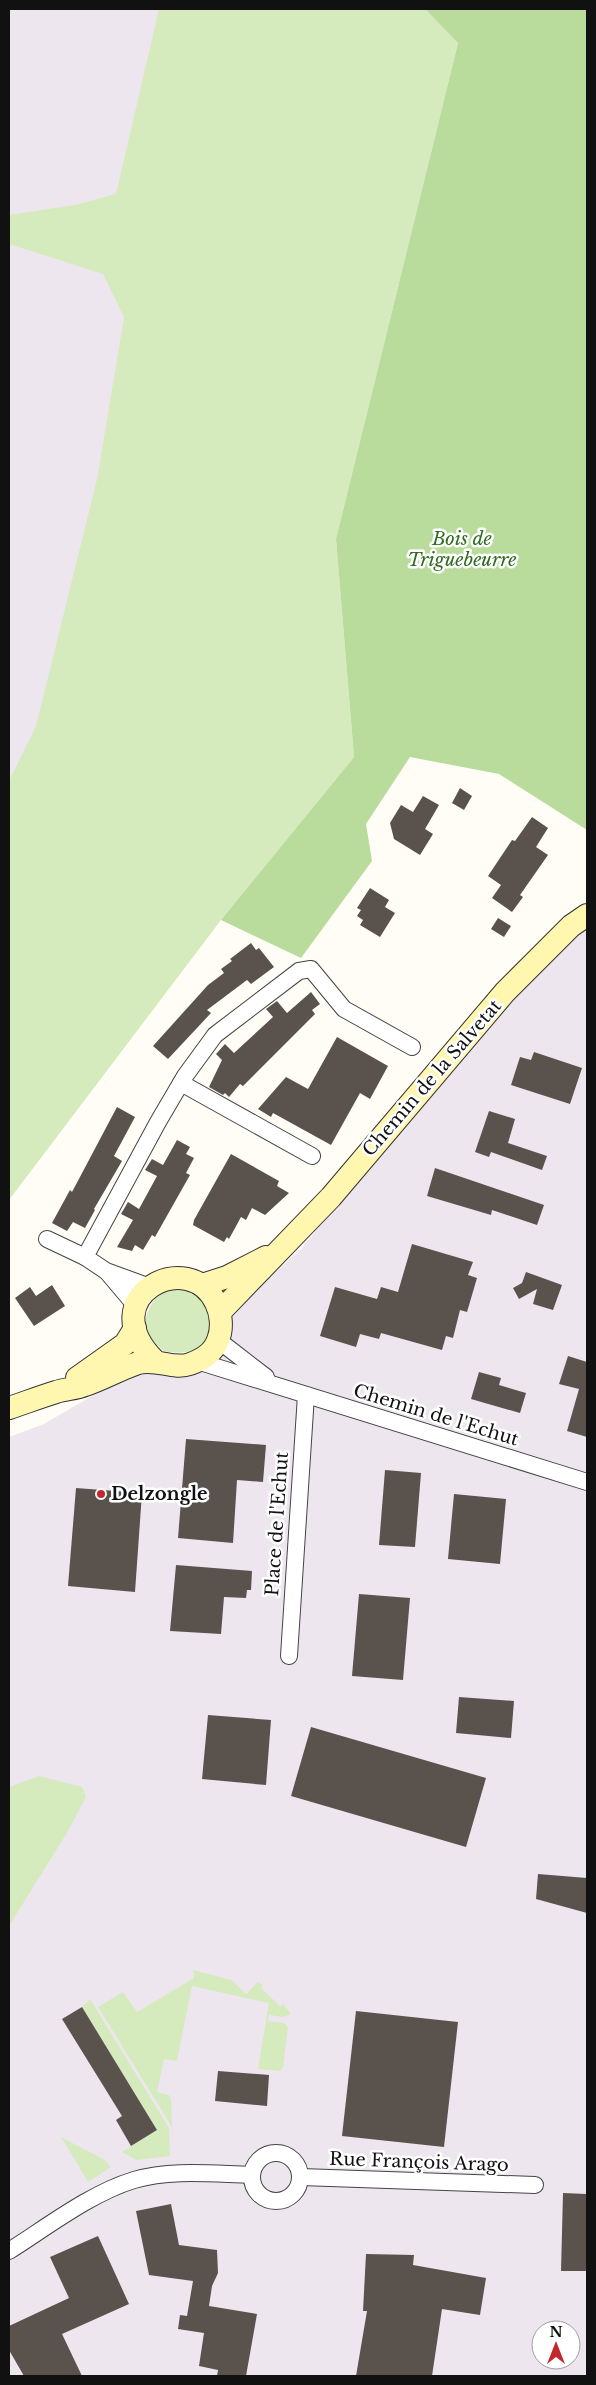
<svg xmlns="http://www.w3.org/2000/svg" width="596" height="2385" font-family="'Libre Baskerville',serif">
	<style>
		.industrial { fill: #eee6ef; fill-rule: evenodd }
		.green { fill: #d5ebbd }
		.forest { fill: #b9dc9c }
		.building { fill: #5a524d }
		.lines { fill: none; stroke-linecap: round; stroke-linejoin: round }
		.minor-casing { stroke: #444; stroke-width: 18 }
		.secondary-casing { stroke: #333; stroke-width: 24 }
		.minor { stroke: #fff; stroke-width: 16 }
		.secondary { stroke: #fff6b0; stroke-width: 22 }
		.poi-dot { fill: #c4262e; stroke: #fff; stroke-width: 2 }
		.labels { text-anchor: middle; stroke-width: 5; stroke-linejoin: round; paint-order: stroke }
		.park-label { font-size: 18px; font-style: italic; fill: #2f6b1f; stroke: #fff }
		.street-label { font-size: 18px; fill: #111; stroke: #fff }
		.poi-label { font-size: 18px; font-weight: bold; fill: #111; stroke: #fff; text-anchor: start }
	</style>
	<rect width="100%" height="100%" fill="#fffdf5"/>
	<!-- industrial -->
	<g class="industrial">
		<polygon points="9,9 363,9 9,1072"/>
		<path d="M 587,927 L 587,2376 L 9,2376 L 9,1437 L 44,1424 L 114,1383 L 154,1370 L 180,1373 L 230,1313 L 302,1248 L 489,1019 ZM 541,2330 L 571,2330 L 571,2360 L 541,2360 Z"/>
	</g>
	<!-- green -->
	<g class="green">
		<polygon points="159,9 425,9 458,43 336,539 354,757 221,920 9,1200 9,781 36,726 97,479 124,317 103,274 9,244 9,215 75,205 116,194"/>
		<path d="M 190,1289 L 211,1310 C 211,1316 212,1325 211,1331 C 205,1352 182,1355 164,1351 C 138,1331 142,1314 161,1291 Z"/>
		<polygon points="39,1776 82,1787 86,1797 68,1831 9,1926 9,1787"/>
		<polygon points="193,1970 231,1980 246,1994 258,1982 263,1985 261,1988 280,2006 283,2004 291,2014 284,2017 269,2015 268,2021 284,2023 288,2027 283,2067 280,2071 258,2069 269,2003 192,1986 177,2061 164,2059 157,2092 169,2095 171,2099 172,2127 98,2007 123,1992 137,2012 194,1978"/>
		<polygon points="90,1999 169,2128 170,2156 136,2160 122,2152 157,2130 82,2007"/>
		<polygon points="61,2137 105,2160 111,2167 88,2182"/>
	</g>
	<!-- forest -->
	<polygon class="forest" points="425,9 587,9 587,830 499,774 410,757 366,824 372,861 301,958 221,920 354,757 336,539 458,43"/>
	<!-- building -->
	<g class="building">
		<polygon points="460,788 472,796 464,810 452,803"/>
		<polygon points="423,796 439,805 425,829 433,834 420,855 394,839 390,823 401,805 413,812"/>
		<polygon points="532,817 548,828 536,847 548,855 520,895 523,897 512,912 492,898 501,885 488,876 512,840 515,841"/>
		<polygon points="370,888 389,900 385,907 395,913 380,937 360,925 363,920 357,916 361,910 357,908"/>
		<polygon points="498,918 511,926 504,937 491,929"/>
		<polygon points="251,943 256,950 259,948 274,967 251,984 247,980 207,1010 211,1013 168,1059 153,1046 208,985 224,973 221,969 232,961 230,959"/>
		<polygon points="311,992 320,1004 312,1010 315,1014 243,1086 240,1084 229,1097 225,1093 223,1095 209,1087 222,1060 216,1054 225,1044 234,1053 273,1017 266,1009 277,1001 287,1013"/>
		<polygon points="337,1037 388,1066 370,1099 360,1093 331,1145 273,1113 271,1117 258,1109 286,1077 308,1089"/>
		<polygon points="534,1052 582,1068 570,1104 511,1085 520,1057 531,1060"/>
		<polygon points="117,1107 135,1117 114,1156 122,1161 94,1209 95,1210 85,1228 73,1222 67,1231 52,1223 70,1190 72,1192"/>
		<polygon points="489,1111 515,1119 508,1143 547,1156 542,1170 491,1152 489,1157 475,1152"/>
		<polygon points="177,1140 190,1147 186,1154 194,1158 186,1173 190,1175 177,1198 155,1237 152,1235 143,1250 135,1245 132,1251 117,1247 133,1220 121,1214 128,1202 139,1209 157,1176 145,1170 152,1159 163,1165"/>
		<polygon points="231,1154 279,1181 277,1186 289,1193 265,1215 252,1208 246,1220 241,1217 229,1239 227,1237 224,1242 193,1225 194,1220"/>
		<polygon points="435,1168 544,1205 537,1225 492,1210 491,1215 427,1196"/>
		<polygon points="412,1244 473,1262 468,1275 477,1278 467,1312 460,1310 453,1338 446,1336 442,1350 381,1333 379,1339 360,1334 356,1347 320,1336 335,1287 377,1299 381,1287 398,1292"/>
		<polygon points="526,1272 562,1285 553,1310 533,1304 537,1289 519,1299 513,1288 522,1283"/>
		<polygon points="52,1285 65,1306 34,1326 15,1298 30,1287 36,1296"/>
		<polygon points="568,1356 587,1362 587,1437 567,1431 579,1389 559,1384"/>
		<polygon points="479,1372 501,1378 499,1385 526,1393 520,1413 471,1399"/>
		<polygon points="186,1439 266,1445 263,1482 237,1480 233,1543 178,1538"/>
		<polygon points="385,1470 421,1473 415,1547 379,1545"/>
		<polygon points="76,1488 142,1493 135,1592 68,1586"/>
		<polygon points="454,1494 506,1499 500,1564 448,1559"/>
		<polygon points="176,1565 252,1571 251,1590 247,1590 246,1598 224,1597 221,1634 170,1631"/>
		<polygon points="359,1594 410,1598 403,1680 352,1676"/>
		<polygon points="459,1697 514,1701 511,1738 456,1733"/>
		<polygon points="208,1715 271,1720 266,1785 202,1779"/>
		<polygon points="311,1727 486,1778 466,1847 291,1796"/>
		<polygon points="538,1874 587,1878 587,1913 536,1899"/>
		<polygon points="82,2007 157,2130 131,2146 116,2120 122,2116 62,2019"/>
		<polygon points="356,2011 458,2022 444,2147 342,2136"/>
		<polygon points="218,2071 269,2075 267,2106 215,2101"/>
		<polygon points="563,2193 587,2194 587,2271 561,2271"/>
		<polygon points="171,2204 179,2245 217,2250 218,2273 212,2286 209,2306 257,2314 246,2376 217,2376 218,2370 199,2366 204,2333 178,2329 180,2315 187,2316 193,2281 149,2275 136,2211"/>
		<polygon points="98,2236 129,2304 62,2334 82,2376 24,2376 9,2350 9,2326 69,2298 50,2257"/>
		<polygon points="366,2254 414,2255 413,2265 486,2278 480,2315 442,2309 432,2376 356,2376 367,2311 363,2311"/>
	</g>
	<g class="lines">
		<!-- minor casing -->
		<g class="minor-casing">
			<g id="minor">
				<polyline points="181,1083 312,1156"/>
				<polyline points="47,1239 85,1257"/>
				<polyline points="108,1273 135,1305"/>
				<polyline points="150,1287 106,1271 85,1257 158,1122 185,1076 215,1035 299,971 311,969 344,1009 412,1047"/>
				<polyline points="218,1340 266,1377"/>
				<polyline points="197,1361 587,1482"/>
				<polyline points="289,1656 306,1395"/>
				<circle cx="276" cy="2177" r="24"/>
				<polyline points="301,2177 535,2185"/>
				<path d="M 9,2251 C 47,2227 91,2193 134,2180 C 171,2169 213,2174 251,2175"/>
			</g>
		</g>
		<!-- secondary casing -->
		<g class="secondary-casing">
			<g id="secondary">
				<polyline points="202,1285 227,1277 266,1257"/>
				<polyline points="220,1312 331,1197 505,992 571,926 587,915"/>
				<polyline points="77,1378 125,1344 135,1328"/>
				<path d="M 9,1408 C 24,1403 40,1397 56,1392 C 65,1389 76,1389 85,1385 C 103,1379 120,1369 138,1363 C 157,1358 173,1370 190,1364 C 202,1360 214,1352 218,1340 C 223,1328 221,1313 216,1303 C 190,1246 91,1296 154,1360"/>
			</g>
		</g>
		<!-- minor -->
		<use href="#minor" class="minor"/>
		<!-- secondary -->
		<use href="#secondary" class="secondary"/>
	</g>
	<!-- markers -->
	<circle class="poi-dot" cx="101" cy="1494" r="5"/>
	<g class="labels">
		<!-- park labels -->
		<g class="park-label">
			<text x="462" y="545">Bois de<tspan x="462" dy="21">Triguebeurre</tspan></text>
		</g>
		<!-- street labels -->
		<g class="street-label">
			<text transform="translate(432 1078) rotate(-49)" y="6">Chemin de la Salvetat</text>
			<text transform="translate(436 1415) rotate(17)" y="6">Chemin de l'Echut</text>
			<text transform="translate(277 1524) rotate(-86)" y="6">Place de l'Echut</text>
			<text transform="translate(419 2162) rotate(2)" y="6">Rue François Arago</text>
		</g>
		<!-- poi labels -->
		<g class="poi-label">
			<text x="111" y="1500">Delzongle</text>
		</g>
	</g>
	<!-- border -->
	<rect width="596" height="2385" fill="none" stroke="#111111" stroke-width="20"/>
	<!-- north arrow -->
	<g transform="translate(556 2345)"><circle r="24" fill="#ffffff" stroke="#a0a0a0"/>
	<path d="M0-4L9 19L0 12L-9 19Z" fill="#c4262e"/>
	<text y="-8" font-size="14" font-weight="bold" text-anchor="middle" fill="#111111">N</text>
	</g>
</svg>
